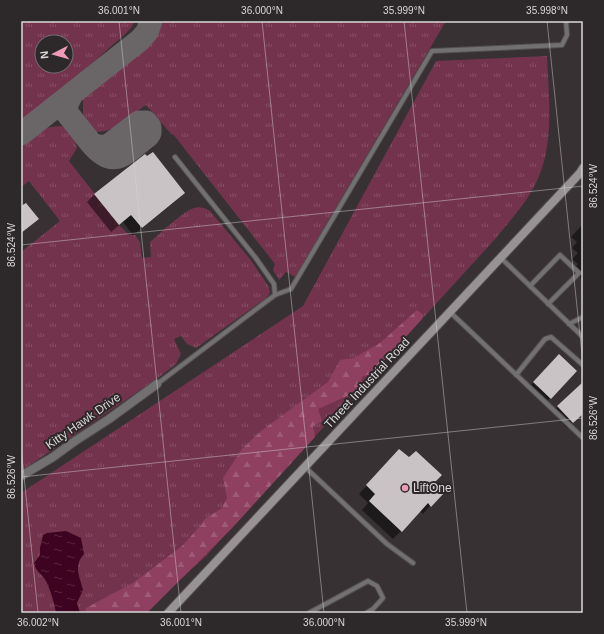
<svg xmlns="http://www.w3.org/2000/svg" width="604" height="634" font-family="Helvetica,sans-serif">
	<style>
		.grass { fill: url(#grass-tufts); fill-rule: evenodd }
		.forest { fill: url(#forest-firs) }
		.water { fill: url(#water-ripples) }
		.shadow { fill: #0007 }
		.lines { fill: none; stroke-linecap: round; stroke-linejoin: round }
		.taxiway { stroke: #6a6667; stroke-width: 23 }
		.building { fill: #cac3c5 }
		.lane-casing { stroke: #544f51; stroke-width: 6 }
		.street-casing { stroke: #544f51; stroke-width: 10 }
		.secondary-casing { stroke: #544f51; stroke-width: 10 }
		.lane { stroke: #737071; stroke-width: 4 }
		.street { stroke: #737071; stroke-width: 8 }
		.secondary { stroke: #979394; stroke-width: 8 }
		.ticks { fill: none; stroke: #dad7d8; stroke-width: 1; stroke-opacity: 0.45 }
		.poi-dot { fill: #ef9ab8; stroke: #2d2829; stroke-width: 1.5 }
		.labels { text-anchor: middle; stroke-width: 4; stroke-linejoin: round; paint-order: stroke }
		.street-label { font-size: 12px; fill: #dad7d8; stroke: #2d2829 }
		.poi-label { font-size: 12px; fill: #dad7d8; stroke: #2d2829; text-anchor: start }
		.neatline { fill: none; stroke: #dad7d8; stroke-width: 1.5 }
		.ticks-label { font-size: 10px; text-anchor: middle; fill: #dad7d8 }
	</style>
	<defs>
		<pattern id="grass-tufts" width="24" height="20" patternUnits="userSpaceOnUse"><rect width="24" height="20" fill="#74334d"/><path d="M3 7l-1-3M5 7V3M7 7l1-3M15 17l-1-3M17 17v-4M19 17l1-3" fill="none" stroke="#875066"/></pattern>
		<pattern id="forest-firs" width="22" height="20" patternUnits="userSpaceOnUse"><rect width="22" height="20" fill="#8f4060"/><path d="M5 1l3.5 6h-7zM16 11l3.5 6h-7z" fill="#9e5b76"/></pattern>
		<pattern id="water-ripples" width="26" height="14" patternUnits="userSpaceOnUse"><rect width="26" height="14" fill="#3d0320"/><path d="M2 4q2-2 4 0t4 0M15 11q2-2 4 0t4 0" fill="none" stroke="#582740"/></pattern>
	</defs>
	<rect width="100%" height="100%" fill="#373133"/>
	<!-- grass -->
	<g class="grass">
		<path d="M 21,21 L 135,21 C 130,32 118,40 109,48 C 81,75 51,98 21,122 ZM 42,42 L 66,42 L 66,66 L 42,66 Z"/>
		<path d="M 162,21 L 446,21 L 295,277 L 286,272 L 279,280 L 273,270 L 275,264 L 173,134 L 172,135 L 146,105 C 129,116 117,132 96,132 L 83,116 L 83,98 L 140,53 L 153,41 Z"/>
		<path d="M 547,56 C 549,103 556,153 530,194 C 520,210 507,224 496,238 L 205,557 L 143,613 L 21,613 L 21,493 L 303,306 L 436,61 Z"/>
		<path d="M 61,126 C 71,129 75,139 77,148 L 69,161 L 119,225 L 129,235 L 135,235 L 140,242 L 142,258 L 151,257 L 150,242 C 161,233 182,212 194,208 C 200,206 205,208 210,211 L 250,259 L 269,287 L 270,293 L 266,298 L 196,348 L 187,344 L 181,336 L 174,339 L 181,354 L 176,364 L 158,378 L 21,471 L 21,252 L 60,221 L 29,181 L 21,187 L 21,146 L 44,128 Z"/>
	</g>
	<!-- forest -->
	<polygon class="forest" points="417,310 422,314 422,319 372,374 363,376 356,392 318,409 322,421 313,426 315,437 234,526 147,613 85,613 86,608 133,583 182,546 202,524 205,519 222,508 227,498 223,478 242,449 261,431 328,382 340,360 354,358 380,343"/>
	<!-- water -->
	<path class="water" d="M 66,531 L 81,538 L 84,554 C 73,566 80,577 83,590 L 77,603 L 80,613 L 56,613 C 55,605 50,589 46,581 C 42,574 36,572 34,563 L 40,555 L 40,548 L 43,535 L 47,533 Z"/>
	<!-- shadow -->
	<g class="shadow">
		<polygon points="184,193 176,201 133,235 123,222 111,232 87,202 95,194"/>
		<polygon points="583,224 583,280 572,270 578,264 572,259 578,253 572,248 577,242 571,237"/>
		<polygon points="553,361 550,398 544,404 528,388"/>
		<polygon points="583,384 583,413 567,428 552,412"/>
		<polygon points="392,458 434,482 430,506 423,514 420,511 393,539 362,510 368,503 359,494"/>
	</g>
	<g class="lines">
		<!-- taxiway -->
		<g class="taxiway">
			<path d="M 72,94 L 66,106 L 67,113 L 90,142 C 97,147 102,147 109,145 L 139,122 L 146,122 L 150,127 L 150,133 L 148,136 C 125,153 114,172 90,142"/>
			<polyline points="21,134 140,40 147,32 151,21"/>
		</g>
	</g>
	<!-- building -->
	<g class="building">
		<polygon points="153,152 185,193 142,228 131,215 119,225 94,194 145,154 147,156"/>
		<polygon points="26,203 39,219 21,233 21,206"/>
		<polygon points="559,354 577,371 551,399 533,382"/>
		<polygon points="583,382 583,414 573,423 557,406"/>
		<polygon points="399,449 409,457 416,451 442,475 435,482 445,492 431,507 428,503 402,532 369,501 375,494 366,485"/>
	</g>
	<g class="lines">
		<!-- lane casing -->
		<g class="lane-casing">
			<g id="lane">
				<polyline points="501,258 583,337"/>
				<polyline points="530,286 560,255 579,273 548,304"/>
				<polyline points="275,295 291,289 432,51 562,45 567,35 566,21"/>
				<polyline points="450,312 583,438"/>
				<polyline points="569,324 583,317"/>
				<polyline points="516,375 545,339 551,337 583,365"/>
				<polyline points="157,384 275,295 274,284 255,257 175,157"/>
				<polyline points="305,467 387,544 413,563"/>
				<polyline points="309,613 368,581 377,586 383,598 373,609 366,613"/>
			</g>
		</g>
		<!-- street casing -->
		<g class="street-casing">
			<polyline id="street" points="21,476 53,457 75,441 109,419 157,384"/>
		</g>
		<!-- secondary casing -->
		<g class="secondary-casing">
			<polyline id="secondary" points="168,613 580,173 583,168"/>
		</g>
		<!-- lane -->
		<use href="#lane" class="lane"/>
		<!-- street -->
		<use href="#street" class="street"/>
		<!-- secondary -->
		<use href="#secondary" class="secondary"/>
	</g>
	<!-- ticks -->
	<path class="ticks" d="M 119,21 L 181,613M 262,21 L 324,613M 404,21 L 467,613M 547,21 L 583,364M 21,245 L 583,186M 21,447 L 38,613M 21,477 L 583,418"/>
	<!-- markers -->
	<circle class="poi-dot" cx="405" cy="488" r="4"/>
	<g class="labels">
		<!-- street labels -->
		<g class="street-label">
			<text transform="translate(367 383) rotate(-47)" y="4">Threet Industrial Road</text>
			<text transform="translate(83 421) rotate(-35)" y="4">Kitty Hawk Drive</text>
		</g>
		<!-- poi labels -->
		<g class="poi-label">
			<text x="413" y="492">LiftOne</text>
		</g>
	</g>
	<!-- border -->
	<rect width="604" height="634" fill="none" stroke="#2d2829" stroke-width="44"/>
	<!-- north arrow -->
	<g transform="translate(54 54) rotate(264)"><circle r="19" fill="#2d2829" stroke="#726e6f"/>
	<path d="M0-3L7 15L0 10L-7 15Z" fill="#ef9ab8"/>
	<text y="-6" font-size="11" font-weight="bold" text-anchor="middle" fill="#dad7d8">N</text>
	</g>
	<rect x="22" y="22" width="560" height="590" class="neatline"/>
	<g class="ticks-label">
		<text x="119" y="14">36.001°N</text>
		<text x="262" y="14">36.000°N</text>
		<text x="404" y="14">35.999°N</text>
		<text x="547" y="14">35.998°N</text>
		<text transform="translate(593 186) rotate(-90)" y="4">86.524°W</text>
		<text transform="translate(11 245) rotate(-90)" y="4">86.524°W</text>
		<text transform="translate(593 418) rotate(-90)" y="4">86.526°W</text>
		<text transform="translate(11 477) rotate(-90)" y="4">86.526°W</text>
		<text x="38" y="626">36.002°N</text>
		<text x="181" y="626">36.001°N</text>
		<text x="324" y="626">36.000°N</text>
		<text x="466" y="626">35.999°N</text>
	</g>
</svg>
